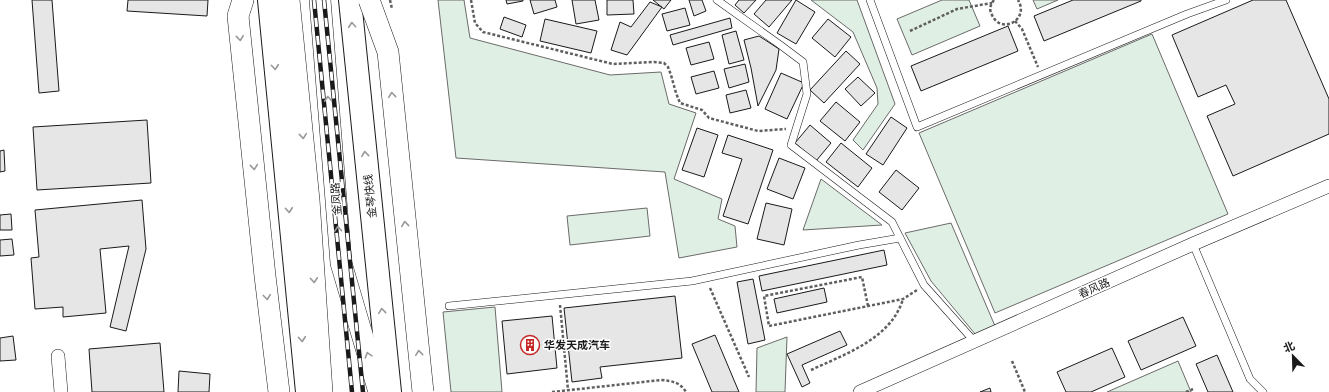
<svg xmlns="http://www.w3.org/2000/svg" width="1329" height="392" font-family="'Crimson Pro','Noto Sans SC',serif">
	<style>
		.green { fill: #e0efe3; stroke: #6a6a6a }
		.building { fill: #e6e6e6; stroke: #1a1a1a }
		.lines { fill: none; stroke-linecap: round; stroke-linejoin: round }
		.service-casing { stroke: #1a1a1a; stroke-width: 8 }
		.minor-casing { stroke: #1a1a1a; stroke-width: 14 }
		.primary-casing { stroke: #1a1a1a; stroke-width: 22 }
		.trunk-casing { stroke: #1a1a1a; stroke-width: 24 }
		.path { stroke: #5f5f5f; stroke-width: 2.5; stroke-dasharray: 3 2; stroke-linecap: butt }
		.service { stroke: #fff; stroke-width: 7 }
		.minor { stroke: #fff; stroke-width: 13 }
		.primary { stroke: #fff; stroke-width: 21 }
		.trunk { stroke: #fff; stroke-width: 22 }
		.rail-casing { stroke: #1a1a1a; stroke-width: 4.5 }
		.rail { stroke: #fff; stroke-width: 3; stroke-dasharray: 9; stroke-linecap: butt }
		.primary-bridge-casing { stroke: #1a1a1a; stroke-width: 22; stroke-linecap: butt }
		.primary-bridge { stroke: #fff; stroke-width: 21 }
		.oneway { stroke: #989898 }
		.labels { text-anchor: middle; stroke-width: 3; stroke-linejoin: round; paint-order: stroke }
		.street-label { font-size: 11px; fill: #1a1a1a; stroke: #fff }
		.poi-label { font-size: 11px; font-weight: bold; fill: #1a1a1a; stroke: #fff; text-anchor: start }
	</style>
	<rect width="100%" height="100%" fill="#fff"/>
	<!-- green -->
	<g class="green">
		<polygon points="438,0 464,0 470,38 610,75 661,72 669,104 696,113 674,179 722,199 718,219 735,226 737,247 679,258 665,172 456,158"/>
		<polygon points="811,0 857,0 895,104 863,150 853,140 878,104 877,88 853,32"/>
		<polygon points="942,0 969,0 980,26 912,55 897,19"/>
		<polygon points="1033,0 1058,0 1037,9"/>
		<polygon points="1152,34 1228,214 995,313 919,133"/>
		<polygon points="821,179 882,225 803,230"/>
		<polygon points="647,208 650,236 570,245 567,216"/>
		<polygon points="951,223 995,326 976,335 931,281 905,233"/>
		<polygon points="495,307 502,392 451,392 443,312"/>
		<polygon points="787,337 785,392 756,392 757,348"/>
		<polygon points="1178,361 1191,392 1107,392"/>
	</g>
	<!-- building -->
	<g class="building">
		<polygon points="32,0 52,0 59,91 39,93"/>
		<polygon points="128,0 208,0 207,16 127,11"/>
		<polygon points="506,0 523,0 523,1 507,4"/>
		<polygon points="530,0 555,0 557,7 534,14"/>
		<polygon points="572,0 595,0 599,20 576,24"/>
		<polygon points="607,0 633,0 634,14 607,15"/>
		<polygon points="653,0 671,0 664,9"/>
		<polygon points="689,0 702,0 706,11 694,16"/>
		<polygon points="739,0 756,0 744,13 735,5"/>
		<polygon points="766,0 792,0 769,27 754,14"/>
		<polygon points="796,0 815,12 796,44 777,33"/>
		<polygon points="1073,0 1141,0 1141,1 1044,41 1034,16"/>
		<polygon points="1253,0 1286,0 1329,99 1329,134 1233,176 1207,116 1235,104 1226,85 1198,97 1172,35"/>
		<polygon points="650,2 662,7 627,55 611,50 620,22 631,27"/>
		<polygon points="685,8 690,25 667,31 662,14"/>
		<polygon points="504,17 526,25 522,37 500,29"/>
		<polygon points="730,18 732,28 673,45 670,35"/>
		<polygon points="545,19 597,31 591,53 540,41"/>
		<polygon points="828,19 851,37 835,57 812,38"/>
		<polygon points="1008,26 1018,51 921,91 911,66"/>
		<polygon points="736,31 744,60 729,64 722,35"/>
		<polygon points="759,36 779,49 776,70 758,106 751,68 744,40"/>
		<polygon points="709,42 714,59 691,65 686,48"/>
		<polygon points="846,51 860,64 824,103 810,90"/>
		<polygon points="745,64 749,82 729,88 724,69"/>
		<polygon points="714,71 719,88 696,94 691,77"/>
		<polygon points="781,73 804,83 787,119 765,109"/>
		<polygon points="858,77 875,93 861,106 845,89"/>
		<polygon points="746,90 751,108 730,113 726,95"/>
		<polygon points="836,102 860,122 845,141 820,121"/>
		<polygon points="891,117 907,128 883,165 866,154"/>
		<polygon points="147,120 151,183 37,190 33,127"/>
		<polygon points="810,125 831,143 816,161 795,143"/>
		<polygon points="697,128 718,135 704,177 682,170"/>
		<polygon points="728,135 773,150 748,224 723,216 742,159 722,153"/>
		<polygon points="841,143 872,168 858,187 826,162"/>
		<polygon points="4,150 5,171 0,172 0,151"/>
		<polygon points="779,158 805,168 793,199 767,189"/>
		<polygon points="896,170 919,188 902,210 879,192"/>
		<polygon points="142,200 146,249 126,331 110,327 129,246 100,249 106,313 63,317 63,307 35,309 31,258 39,257 35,210"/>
		<polygon points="766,203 792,209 784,245 757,239"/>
		<polygon points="11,214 12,230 0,230 0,215"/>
		<polygon points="12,239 14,255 0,256 0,240"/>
		<polygon points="884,250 887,265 762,291 759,276"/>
		<polygon points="753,279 765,340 748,344 737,282"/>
		<polygon points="824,288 827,302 777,313 774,299"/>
		<polygon points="675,296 682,358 600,367 602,378 572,382 564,308"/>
		<polygon points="552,316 557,368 507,374 502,321"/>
		<polygon points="1183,317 1196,346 1141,370 1128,341"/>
		<polygon points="840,331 847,345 802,365 810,383 802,387 787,354"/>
		<polygon points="715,335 739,392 712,392 692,344"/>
		<polygon points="13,336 16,360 0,361 0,338"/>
		<polygon points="160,343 164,392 92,392 89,349"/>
		<polygon points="1112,348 1125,377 1091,392 1066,392 1057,372"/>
		<polygon points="1217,355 1233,392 1208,392 1196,364"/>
		<polygon points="179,371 210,374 209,392 178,392"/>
		<polygon points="990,388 991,392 980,392"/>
	</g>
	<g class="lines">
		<!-- service casing -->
		<g class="service-casing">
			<g id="service">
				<polyline points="717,0 779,44 803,62 807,94 791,145 892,222 924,285 974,341"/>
				<polyline points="870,0 917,127 1187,14 1226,0"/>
				<polyline points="1193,244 1250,379 1263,392"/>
				<polyline points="449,306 692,281 859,245 900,238"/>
			</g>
		</g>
		<!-- minor casing -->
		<g class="minor-casing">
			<g id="minor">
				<polyline points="58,356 61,392"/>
				<polyline points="860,392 1193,244 1329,186"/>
			</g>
		</g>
		<!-- primary casing -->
		<g class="primary-casing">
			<g id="primary">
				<polyline points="243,0 238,16 265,276 279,392"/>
				<polyline points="289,0 309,200 322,392"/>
				<polyline points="320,0 341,263 379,392"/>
			</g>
		</g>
		<!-- trunk casing -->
		<g class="trunk-casing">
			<g id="trunk">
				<polyline points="269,0 307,392"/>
				<polyline points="350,0 390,392"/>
			</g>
		</g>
		<!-- path -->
		<g class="path">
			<polyline points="390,0 392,9"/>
			<polyline points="471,0 475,23 483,32 613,64 654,62 664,63 668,67 671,75 676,93 680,103 702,110 709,118 758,131 786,129"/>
			<path d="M 994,0 C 990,5 989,10 992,15 C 1001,35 1030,20 1018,0"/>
			<polyline points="1015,21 1022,29 1038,67"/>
			<polyline points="910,31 957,9 992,3"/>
			<polyline points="710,288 749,377"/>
			<polyline points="560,305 568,390"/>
			<polyline points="868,306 862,277 764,296 769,326 903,299 917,290"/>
			<polyline points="1012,361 1025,392"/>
			<path d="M 811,370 C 845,354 891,339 903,299"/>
			<path d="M 552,392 L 661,380 C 672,381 680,382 686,392"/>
			<polyline points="1186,392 1193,389"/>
		</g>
		<!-- service -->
		<use href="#service" class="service"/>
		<!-- minor -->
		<use href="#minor" class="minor"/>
		<!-- primary -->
		<use href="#primary" class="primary"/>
		<!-- trunk -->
		<use href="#trunk" class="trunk"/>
		<!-- rail casing -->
		<g class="rail-casing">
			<g id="rail">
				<polyline points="314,0 352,392"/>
				<polyline points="324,0 363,392"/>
			</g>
		</g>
		<!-- rail -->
		<use href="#rail" class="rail"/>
		<!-- primary-bridge casing -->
		<g class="primary-bridge-casing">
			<polyline id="primary-bridge" points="369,0 388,52 423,392"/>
		</g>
		<!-- primary-bridge -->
		<use href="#primary-bridge" class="primary-bridge"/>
	</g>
	<!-- one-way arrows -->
	<defs><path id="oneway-chevron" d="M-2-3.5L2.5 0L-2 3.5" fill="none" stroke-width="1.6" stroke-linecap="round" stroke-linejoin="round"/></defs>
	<g class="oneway">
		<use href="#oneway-chevron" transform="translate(352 25) rotate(-95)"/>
		<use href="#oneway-chevron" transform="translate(240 38) rotate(84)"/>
		<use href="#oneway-chevron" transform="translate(275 67) rotate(85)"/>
		<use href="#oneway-chevron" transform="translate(392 95) rotate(-96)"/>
		<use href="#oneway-chevron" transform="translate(328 99) rotate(-94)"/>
		<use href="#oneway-chevron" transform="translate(303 136) rotate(84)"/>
		<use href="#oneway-chevron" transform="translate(365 154) rotate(-96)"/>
		<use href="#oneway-chevron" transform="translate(254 167) rotate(84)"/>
		<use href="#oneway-chevron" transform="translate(289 210) rotate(85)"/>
		<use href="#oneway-chevron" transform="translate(405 224) rotate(-96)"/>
		<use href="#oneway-chevron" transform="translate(338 229) rotate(-94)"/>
		<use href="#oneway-chevron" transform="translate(314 280) rotate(86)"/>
		<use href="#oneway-chevron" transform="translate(267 297) rotate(83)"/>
		<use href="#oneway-chevron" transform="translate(382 311) rotate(-96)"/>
		<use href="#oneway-chevron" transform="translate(302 339) rotate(85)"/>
		<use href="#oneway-chevron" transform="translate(419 353) rotate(-96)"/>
		<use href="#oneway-chevron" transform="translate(368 355) rotate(-107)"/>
	</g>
	<!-- icons -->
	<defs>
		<g id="building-ring" transform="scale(1)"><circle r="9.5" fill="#fff" stroke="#c62828" stroke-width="1.5"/><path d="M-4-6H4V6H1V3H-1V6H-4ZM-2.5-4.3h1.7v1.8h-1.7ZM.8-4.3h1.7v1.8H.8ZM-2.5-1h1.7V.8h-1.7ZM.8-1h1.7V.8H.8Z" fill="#c62828"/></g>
	</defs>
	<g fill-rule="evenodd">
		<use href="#building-ring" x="530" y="345"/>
	</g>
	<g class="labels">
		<!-- street labels -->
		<g class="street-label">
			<text transform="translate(370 196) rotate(-96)" y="4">金琴快线</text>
			<text transform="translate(336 199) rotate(-94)" y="4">金凤路</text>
			<text transform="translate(1094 288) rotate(-24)" y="4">春风路</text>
		</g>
		<!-- poi labels -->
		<g class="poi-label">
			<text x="544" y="349">华发天成汽车</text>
		</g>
	</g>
	<!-- north arrow -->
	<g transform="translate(1293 356) rotate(337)" stroke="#ffffff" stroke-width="3" paint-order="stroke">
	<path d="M0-3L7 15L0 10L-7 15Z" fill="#1a1a1a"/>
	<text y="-6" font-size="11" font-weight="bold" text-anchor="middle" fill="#1a1a1a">北</text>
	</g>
</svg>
